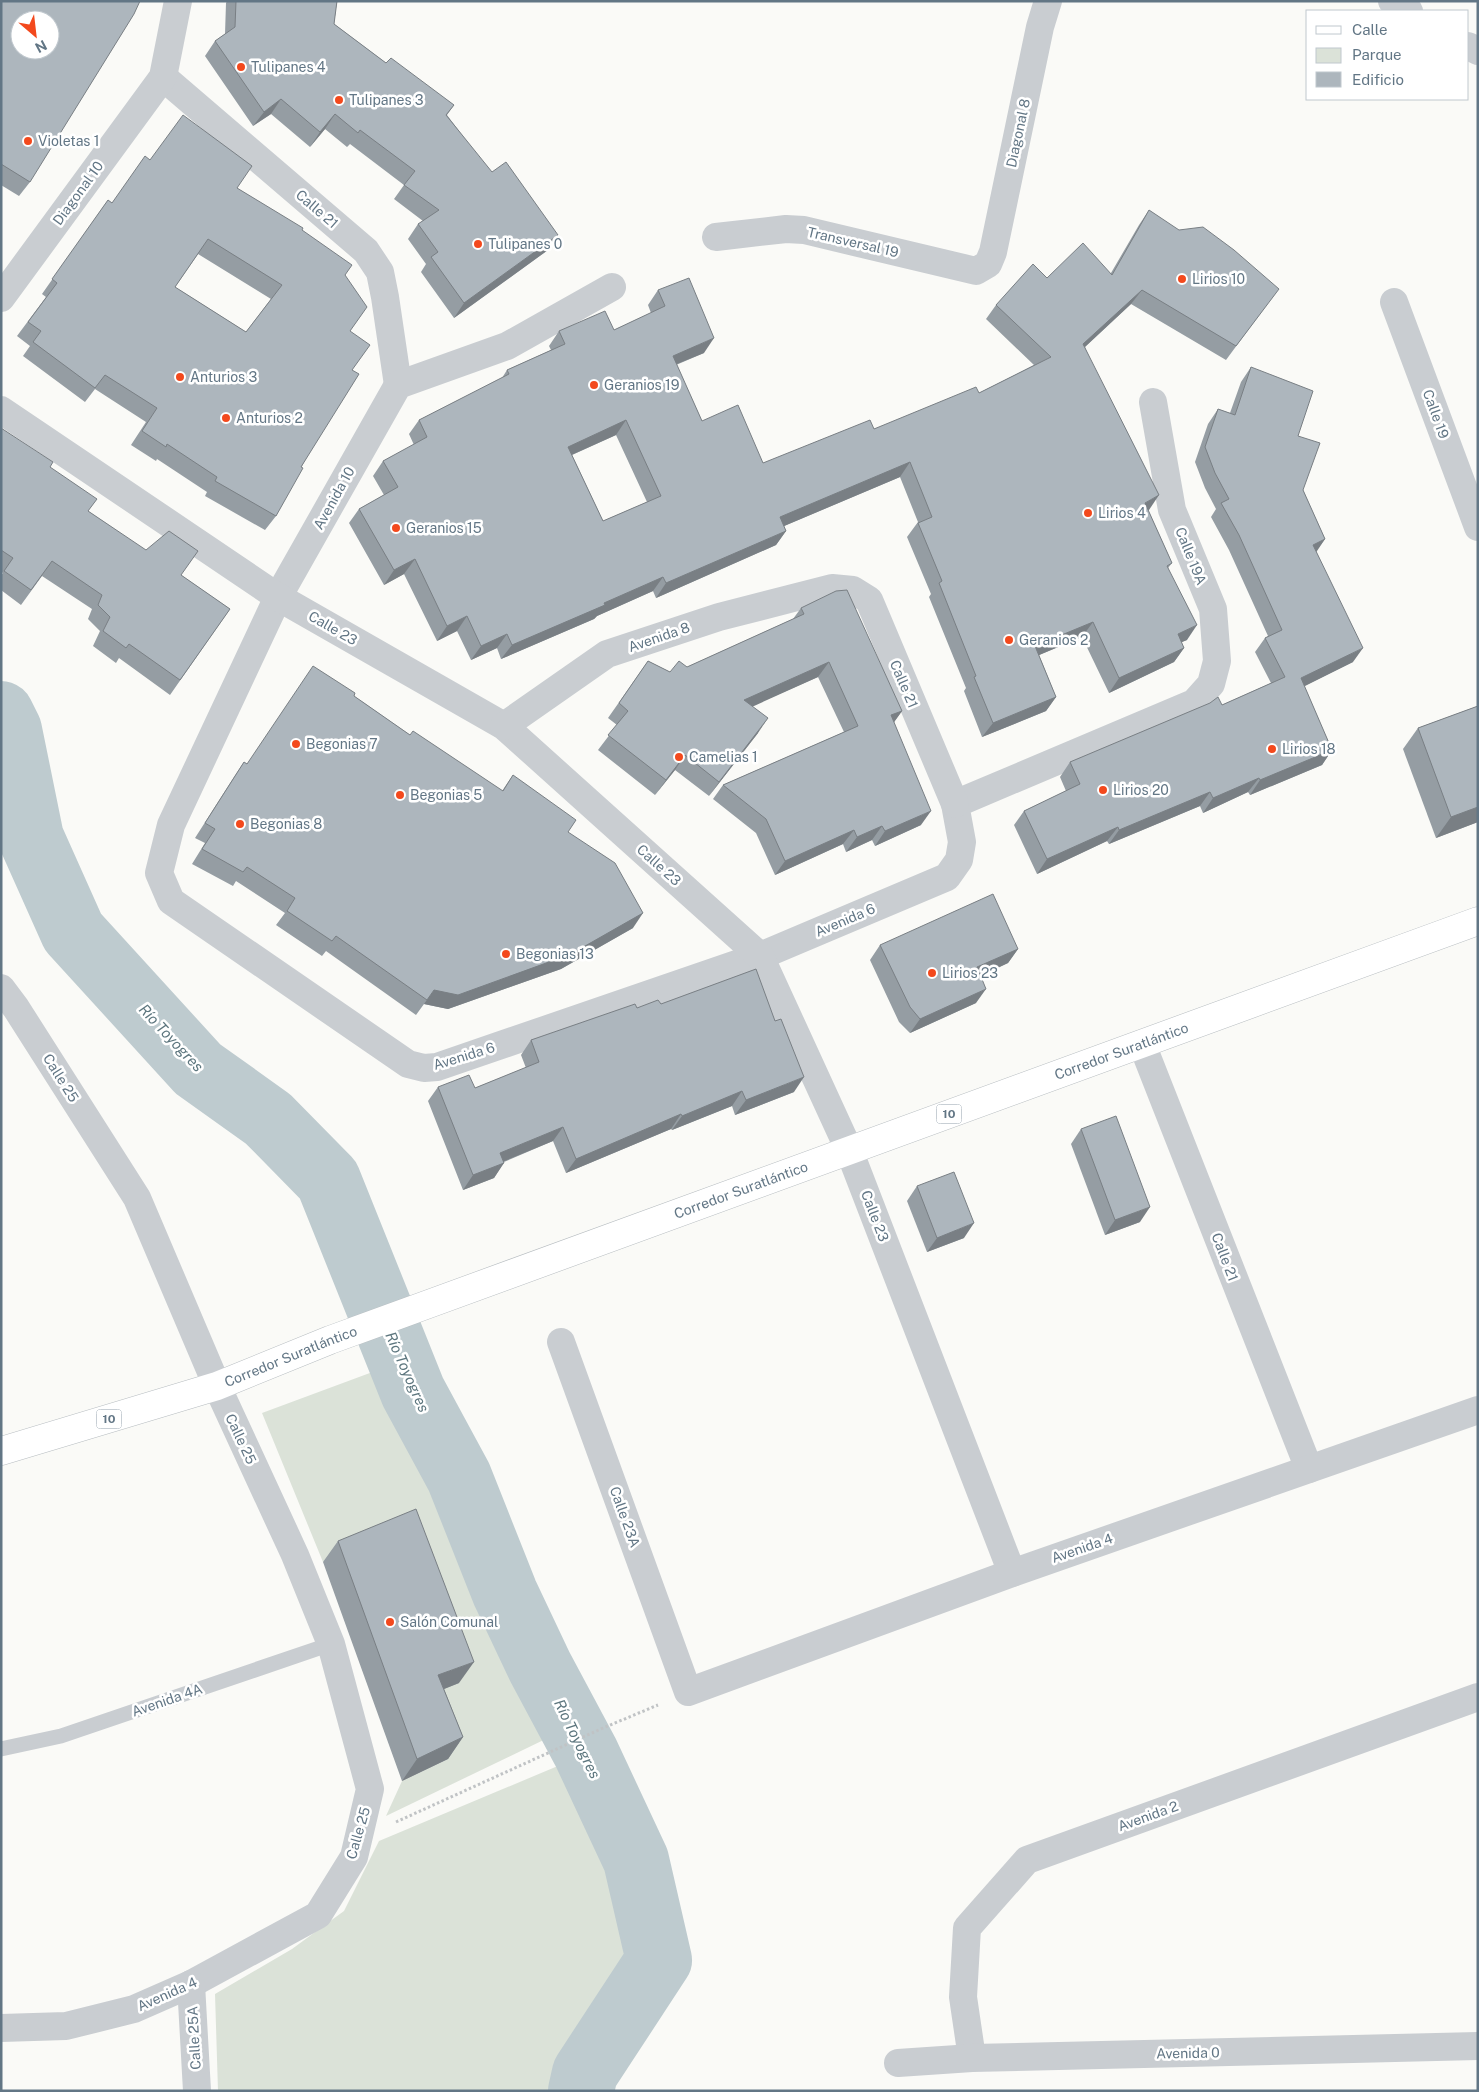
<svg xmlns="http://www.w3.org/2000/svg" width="1479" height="2092" font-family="'Public Sans',sans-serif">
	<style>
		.green { fill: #dbe2d8 }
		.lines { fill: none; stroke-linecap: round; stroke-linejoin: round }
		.river { stroke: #becbcf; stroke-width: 66 }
		.primary-casing { stroke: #b7bdc1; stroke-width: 29 }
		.path { stroke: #c0c3c5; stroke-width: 3; stroke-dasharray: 2.5 2.5; stroke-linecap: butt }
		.service { stroke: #c9cdd1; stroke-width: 15 }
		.minor { stroke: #c9cdd1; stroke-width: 28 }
		.primary { stroke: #fff; stroke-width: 28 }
		.wall { fill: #959da3; fill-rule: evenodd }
		.shaded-wall { fill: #797f84 }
		.building { fill: #adb6bd; stroke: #797f84; fill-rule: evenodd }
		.poi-dot { fill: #f3491d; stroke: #fff; stroke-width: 2 }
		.labels { text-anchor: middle; stroke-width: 5; stroke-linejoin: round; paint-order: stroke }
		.shield { fill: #fff; stroke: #919faa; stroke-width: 1 }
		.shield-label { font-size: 12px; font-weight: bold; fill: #627685 }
		.poi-label { font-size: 14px; fill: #627685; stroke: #fff; text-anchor: start }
		.street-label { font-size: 14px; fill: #627685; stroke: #fff }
		.water-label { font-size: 15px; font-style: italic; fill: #5d767e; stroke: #fff }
	</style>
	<rect width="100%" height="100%" fill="#fafaf7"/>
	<!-- green -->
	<g class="green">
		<polygon points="386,1367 488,1609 556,1734 386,1816 402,1781 448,1759 424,1697 458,1683 401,1531 323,1562 262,1413"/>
		<polygon points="565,1763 614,1872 637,1955 564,2062 557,2091 218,2091 215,1994 292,1949 344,1911 379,1841"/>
	</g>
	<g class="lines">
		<!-- river -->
		<polyline class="river" points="1,714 9,730 31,838 73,932 198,1069 268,1119 328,1180 413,1392 459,1477 505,1593 540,1667 586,1753 636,1860 659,1960 585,2073 581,2091"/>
		<!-- primary casing -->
		<g class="primary-casing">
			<g id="primary">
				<path id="s1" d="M 1,1451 L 217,1386 L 330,1340 L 1478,921"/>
			</g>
		</g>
		<!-- path -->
		<polyline class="path" points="396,1822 603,1728 658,1705"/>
		<!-- service -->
		<polyline class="service" points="1,1749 61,1736 331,1644"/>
		<!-- minor -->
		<g class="minor">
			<polyline points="1392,1 1409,11"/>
			<polyline points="1468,46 1478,51"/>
			<polyline points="163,77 366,251 380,272 385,297 398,385"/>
			<polyline points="716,237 786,229 804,230 976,271 988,264 993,252 1040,27 1048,1"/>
			<polyline points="612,287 507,346 398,385 278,597 171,825 159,873 171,901 408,1064 424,1068 437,1067 760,956 947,877 959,860 962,842 955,804 1194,703 1211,684 1217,661 1213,609 1172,510 1153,402"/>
			<polyline points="1,298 163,77 178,1"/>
			<polyline points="1394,302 1478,527"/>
			<polyline points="1,410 278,597 504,726 760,956 849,1150 1012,1573"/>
			<polyline points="504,726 607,654 719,617 832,588 853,590 869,600 955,804"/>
			<polyline points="1,988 16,1008 137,1198 217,1386 295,1555 331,1644 370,1789 354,1857 318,1915 191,1984 134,2009 66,2026 1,2028"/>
			<polyline points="1142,1044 1309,1469"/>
			<polyline points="561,1342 688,1692 1012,1573 1478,1410"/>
			<polyline points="191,1984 197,2091"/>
			<polyline points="972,2058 963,1997 967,1928 1027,1860 1478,1697"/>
			<polyline points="898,2063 972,2058 1478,2046"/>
		</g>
		<!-- primary -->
		<use href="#primary" class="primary"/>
	</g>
	<!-- wall -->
	<g class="wall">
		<polygon points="1,1 30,182 19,196 1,185"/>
		<polygon points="227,1 337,1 334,24 386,63 454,105 447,115 548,250 454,318 421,272 426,264 408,239 418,224 423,221 394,199 404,185 350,144 347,147 325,129 310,147 271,114 253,126 205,56 215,41 225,34 226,3"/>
		<path d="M 150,160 L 237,188 L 302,230 L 345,275 L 350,331 L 352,370 L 276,516 L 265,530 L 205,496 L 207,492 L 157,459 L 156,461 L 131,445 L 146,422 L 95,389 L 85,402 L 23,356 L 30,346 L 17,336 L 46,297 L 42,294 L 108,200 L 112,203 ZM 198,254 L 271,299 L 246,332 L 175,287 Z"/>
		<path d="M 1149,210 L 1268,303 L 1226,360 L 1131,304 L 1085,347 L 1149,510 L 1148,510 L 1172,563 L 1168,568 L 1187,640 L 1181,642 L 1184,648 L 1174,662 L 1109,693 L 1082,637 L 1039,655 L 1056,697 L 1046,711 L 982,737 L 964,691 L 966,688 L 929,597 L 931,594 L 907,537 L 918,522 L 900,477 L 784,526 L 786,531 L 776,545 L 656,598 L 653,591 L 597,616 L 594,619 L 501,659 L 497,648 L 471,660 L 457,631 L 437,641 L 404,574 L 384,585 L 349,523 L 359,509 L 384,495 L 373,476 L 383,461 L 414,445 L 409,434 L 419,420 L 502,378 L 507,370 L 551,350 L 549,346 L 559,331 L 614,330 L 651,313 L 648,305 L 658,290 L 704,353 L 676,365 L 702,421 L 763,463 L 874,429 L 979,393 L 1034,365 L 986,319 L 996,305 L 1047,278 L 1111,273 L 1139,225 ZM 616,435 L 647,502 L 603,521 L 572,455 Z"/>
		<polygon points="1251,367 1298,436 1303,490 1325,539 1316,551 1353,662 1304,686 1332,750 1322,765 1250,795 1248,792 1203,813 1200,806 1109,844 1107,841 1037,874 1014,825 1024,811 1066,791 1060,777 1070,762 1222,705 1271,683 1255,652 1265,638 1268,636 1229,550 1211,517 1216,509 1205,488 1195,462 1208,424 1218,409 1230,413 1241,382"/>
		<polygon points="1,428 50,467 88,511 230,609 170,695 119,658 116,663 93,646 100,631 88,619 92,609 42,576 21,605 1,590 1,575 3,573 1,572"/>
		<polygon points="801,608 902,711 894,722 921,825 875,846 872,840 846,852 843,844 775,875 756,833 713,799 723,785 844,732 818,677 752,706 758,733 709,796 675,770 655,795 598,750 617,725 608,718 648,661 670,672 687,667 793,619"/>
		<polygon points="354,696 410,735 502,791 513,775 568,832 633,928 561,969 448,1009 424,1004 416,1015 326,951 322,956 276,925 285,913 236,881 233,886 192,864 205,843 195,838 234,777 244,762 247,764"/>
		<polygon points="1478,706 1478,822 1436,838 1403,749 1418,728"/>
		<polygon points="880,945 1018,949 1008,963 981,976 976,1003 910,1033 899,1022 870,960"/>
		<polygon points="661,1004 794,1092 735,1115 732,1106 672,1130 671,1129 566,1173 553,1141 504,1162 494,1178 463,1190 428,1101 438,1087 475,1088 526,1068 521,1055 531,1040 637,1008"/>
		<polygon points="1081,1129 1140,1222 1105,1235 1071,1144"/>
		<polygon points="917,1186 964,1238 927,1252 907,1201"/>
		<polygon points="338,1541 459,1683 444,1689 463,1737 448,1759 402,1781 323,1562"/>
	</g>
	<!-- shaded-wall -->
	<g class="shaded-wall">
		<polygon points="281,99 271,114 253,126 264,112"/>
		<polygon points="335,114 325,129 310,147 320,132"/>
		<polygon points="558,235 548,250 454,318 464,303"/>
		<polygon points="1142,290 1131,304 1073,358 1083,344"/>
		<polygon points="714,338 704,353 662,370 673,356"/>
		<polygon points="626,420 616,435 558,461 568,447"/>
		<polygon points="910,462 900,477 770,532 780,517"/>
		<polygon points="1159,495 1149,510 1135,517 1145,503"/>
		<polygon points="786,531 776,545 656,598 666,583"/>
		<polygon points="1325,539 1315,554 1313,545"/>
		<polygon points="415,559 404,574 384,585 394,570"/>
		<polygon points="663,577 653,591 597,616 594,619 501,659 512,645 604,603"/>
		<polygon points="467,616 457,631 437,641 447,626"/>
		<polygon points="1093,622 1082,637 1025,661 1035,646"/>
		<polygon points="1197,625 1187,640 1168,648 1178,634"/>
		<polygon points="507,634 497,648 471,660 481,646"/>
		<polygon points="1184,648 1174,662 1109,693 1119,678"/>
		<polygon points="1363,648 1353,662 1291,693 1301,678"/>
		<polygon points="829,662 818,677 734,715 744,700"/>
		<polygon points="1056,697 1046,711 982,737 993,723"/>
		<polygon points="902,711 892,725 891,715"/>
		<polygon points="768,718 758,733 709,796 719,782"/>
		<polygon points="1332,750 1322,765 1250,795 1260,780"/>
		<polygon points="685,755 675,770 655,795 666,780"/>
		<polygon points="1259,778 1248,792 1203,813 1213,798"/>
		<polygon points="1210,792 1200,806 1109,844 1119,830"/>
		<polygon points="1478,807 1478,822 1436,838 1451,817"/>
		<polygon points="931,811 921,825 875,846 885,831"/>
		<polygon points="882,826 872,840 846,852 857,837"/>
		<polygon points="1118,827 1107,841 1037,874 1047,859"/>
		<polygon points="854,830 843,844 775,875 785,861"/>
		<polygon points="643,913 633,928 561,969 448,1009 424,1004 434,990"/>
		<polygon points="1018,949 1008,963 967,982 977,967"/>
		<polygon points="986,989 976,1003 910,1033 920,1019"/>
		<polygon points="804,1077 794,1092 735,1115 746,1100"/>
		<polygon points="742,1091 732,1106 672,1130 682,1116"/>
		<polygon points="681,1114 671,1129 566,1173 576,1159"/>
		<polygon points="563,1127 553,1141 490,1167 500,1153"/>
		<polygon points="504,1163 494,1178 463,1190 473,1175"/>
		<polygon points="1150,1207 1140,1222 1105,1235 1115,1220"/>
		<polygon points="974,1223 964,1238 927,1252 937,1238"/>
		<polygon points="474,1662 459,1683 424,1697 438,1675"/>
		<polygon points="463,1737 448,1759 402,1781 417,1759"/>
	</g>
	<!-- building -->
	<g class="building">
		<path d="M 1,1 L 140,1 L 134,14 L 30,182 L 1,164 ZM 20,20 L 50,20 L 50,50 L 20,50 Z"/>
		<polygon points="236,1 337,1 334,24 386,63 391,58 454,105 446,115 492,172 506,162 558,235 464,303 431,257 438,252 418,224 439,210 404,185 415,171 360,130 358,133 335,114 320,132 281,99 264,112 215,41 235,27"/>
		<path d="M 183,115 L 252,166 L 237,188 L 303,228 L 302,230 L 352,265 L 345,275 L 367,307 L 350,331 L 370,345 L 352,370 L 359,374 L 301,467 L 303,468 L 276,516 L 215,481 L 217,477 L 167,444 L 166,447 L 142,431 L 157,408 L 105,375 L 95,388 L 33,342 L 41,331 L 28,322 L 57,283 L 52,279 L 108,200 L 112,203 L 145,156 L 150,160 ZM 208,239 L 282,285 L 246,332 L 175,287 Z"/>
		<path d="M 1149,210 L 1179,230 L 1203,227 L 1234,250 L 1279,289 L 1236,346 L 1142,290 L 1083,344 L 1159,495 L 1145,503 L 1172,563 L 1167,566 L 1197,625 L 1178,634 L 1184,648 L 1119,678 L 1093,622 L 1035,646 L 1056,697 L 993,723 L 974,677 L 976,676 L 939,583 L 942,581 L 918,523 L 932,517 L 910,462 L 780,517 L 786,531 L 666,583 L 663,577 L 604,603 L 605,605 L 512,645 L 507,634 L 481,646 L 467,616 L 447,626 L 415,559 L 394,570 L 359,509 L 398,487 L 383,461 L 427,437 L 419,420 L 509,374 L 507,370 L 565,344 L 559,331 L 605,311 L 614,330 L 665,306 L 658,290 L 689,278 L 714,338 L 673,356 L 702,421 L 738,405 L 763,463 L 870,420 L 874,429 L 976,387 L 979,393 L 1051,357 L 996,305 L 1033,264 L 1047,278 L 1083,243 L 1112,275 ZM 626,420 L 661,496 L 603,521 L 568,447 Z"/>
		<polygon points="1251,367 1313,391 1298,436 1320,443 1303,490 1325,539 1313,545 1363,648 1301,678 1332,750 1260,780 1259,778 1213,798 1210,792 1119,830 1118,827 1047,859 1024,811 1080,784 1070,762 1210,703 1218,697 1222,705 1285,677 1265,638 1282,630 1239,535 1221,503 1229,499 1215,473 1205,447 1218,409 1235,415"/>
		<polygon points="1,428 53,462 50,467 97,499 88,511 146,550 169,531 198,551 181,575 230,609 180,680 129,644 126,648 103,631 110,617 98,605 102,595 52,561 31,590 4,571 13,558 1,550"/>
		<polygon points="847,590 902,711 891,715 931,811 885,831 882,826 857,837 854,830 785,861 766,819 723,785 858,726 829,662 744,700 768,718 719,782 685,755 666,780 608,735 628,711 619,703 648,661 670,672 679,661 687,667 804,614 801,608 836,591"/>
		<polygon points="313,666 355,693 354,696 410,735 413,731 503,791 513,775 576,820 568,832 615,863 643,913 571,954 458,995 434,990 427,1000 336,936 332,941 287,911 295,898 247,867 243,872 202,849 215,829 205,823 244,762 247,764"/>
		<polygon points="1478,706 1478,807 1451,817 1418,728"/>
		<polygon points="993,894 1018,949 977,967 986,989 920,1019 910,1007 880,945"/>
		<polygon points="756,969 775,1021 781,1019 804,1077 746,1100 742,1091 682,1116 681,1114 576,1159 563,1127 500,1153 504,1163 473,1175 438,1087 469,1075 475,1088 539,1062 531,1040 635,1004 637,1008 658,1000 661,1004"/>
		<polygon points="1116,1116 1150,1207 1115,1220 1081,1129"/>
		<polygon points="954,1172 974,1223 937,1238 917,1186"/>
		<polygon points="416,1509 474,1662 438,1675 463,1737 417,1759 338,1541"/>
	</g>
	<!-- markers -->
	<g class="poi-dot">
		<circle cx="241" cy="67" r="5"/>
		<circle cx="339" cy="100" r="5"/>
		<circle cx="28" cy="141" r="5"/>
		<circle cx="478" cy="244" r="5"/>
		<circle cx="1182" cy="279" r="5"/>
		<circle cx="180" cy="377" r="5"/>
		<circle cx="594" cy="385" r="5"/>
		<circle cx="226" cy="418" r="5"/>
		<circle cx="1088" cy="513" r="5"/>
		<circle cx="396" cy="528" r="5"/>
		<circle cx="1009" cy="640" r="5"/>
		<circle cx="296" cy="744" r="5"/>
		<circle cx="1272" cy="749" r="5"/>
		<circle cx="679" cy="757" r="5"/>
		<circle cx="1103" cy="790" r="5"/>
		<circle cx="400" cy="795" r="5"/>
		<circle cx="240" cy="824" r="5"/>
		<circle cx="506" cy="954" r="5"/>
		<circle cx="932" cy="973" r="5"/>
		<circle cx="390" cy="1622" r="5"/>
	</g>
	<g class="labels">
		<!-- shield labels -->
		<g class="shield">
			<rect x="936.5" y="1104.5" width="25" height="19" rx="4"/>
			<rect x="96.5" y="1409.5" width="25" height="19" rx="4"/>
		</g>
		<g class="shield-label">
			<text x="949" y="1118">10</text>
			<text x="109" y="1423">10</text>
		</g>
		<!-- poi labels -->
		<g class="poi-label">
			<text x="251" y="72">Tulipanes 4</text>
			<text x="349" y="105">Tulipanes 3</text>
			<text x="38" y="146">Violetas 1</text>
			<text x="488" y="249">Tulipanes 0</text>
			<text x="1192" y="284">Lirios 10</text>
			<text x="190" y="382">Anturios 3</text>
			<text x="604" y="390">Geranios 19</text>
			<text x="236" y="423">Anturios 2</text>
			<text x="1098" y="518">Lirios 4</text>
			<text x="406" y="533">Geranios 15</text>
			<text x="1019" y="645">Geranios 2</text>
			<text x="306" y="749">Begonias 7</text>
			<text x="1282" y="754">Lirios 18</text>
			<text x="689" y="762">Camelias 1</text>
			<text x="1113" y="795">Lirios 20</text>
			<text x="410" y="800">Begonias 5</text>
			<text x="250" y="829">Begonias 8</text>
			<text x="516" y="959">Begonias 13</text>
			<text x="942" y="978">Lirios 23</text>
			<text x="400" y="1627">Salón Comunal</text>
		</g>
		<!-- street labels -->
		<g class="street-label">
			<text transform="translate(1018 133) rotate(-78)" y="5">Diagonal 8</text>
			<text transform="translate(78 193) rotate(-54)" y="5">Diagonal 10</text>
			<text transform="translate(317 209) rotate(41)" y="5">Calle 21</text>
			<text transform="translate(853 242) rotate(13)" y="5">Transversal 19</text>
			<text transform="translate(1436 414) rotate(70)" y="5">Calle 19</text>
			<text transform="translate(334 498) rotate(-61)" y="5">Avenida 10</text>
			<text transform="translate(1191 556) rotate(68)" y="5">Calle 19A</text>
			<text transform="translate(333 628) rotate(30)" y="5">Calle 23</text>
			<text transform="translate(659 637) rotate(-19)" y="5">Avenida 8</text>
			<text transform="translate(904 684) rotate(67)" y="5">Calle 21</text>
			<text transform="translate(659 865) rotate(42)" y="5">Calle 23</text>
			<text transform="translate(845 920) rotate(-23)" y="5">Avenida 6</text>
			<text dy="5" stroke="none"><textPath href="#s1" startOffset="1190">Corredor Suratlántico</textPath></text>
			<text transform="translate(464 1056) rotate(-17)" y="5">Avenida 6</text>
			<text transform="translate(61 1078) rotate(58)" y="5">Calle 25</text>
			<text dy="5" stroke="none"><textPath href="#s1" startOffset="785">Corredor Suratlántico</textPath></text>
			<text transform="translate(875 1216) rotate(69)" y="5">Calle 23</text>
			<text transform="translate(1225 1257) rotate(69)" y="5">Calle 21</text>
			<text dy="5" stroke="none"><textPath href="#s1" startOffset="305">Corredor Suratlántico</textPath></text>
			<text transform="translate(241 1439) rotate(65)" y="5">Calle 25</text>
			<text transform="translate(625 1517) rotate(70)" y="5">Calle 23A</text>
			<text transform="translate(1082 1548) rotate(-19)" y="5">Avenida 4</text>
			<text transform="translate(167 1700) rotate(-19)" y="5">Avenida 4A</text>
			<text transform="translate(1148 1816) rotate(-20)" y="5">Avenida 2</text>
			<text transform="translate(358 1833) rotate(-74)" y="5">Calle 25</text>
			<text transform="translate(167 1994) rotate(-24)" y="5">Avenida 4</text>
			<text transform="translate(194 2038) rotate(-93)" y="5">Calle 25A</text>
			<text transform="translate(1188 2053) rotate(-1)" y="5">Avenida 0</text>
		</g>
		<!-- water labels -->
		<g class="water-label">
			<text transform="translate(171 1038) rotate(47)" y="5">Río Toyogres</text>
			<text transform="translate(407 1372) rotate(66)" y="5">Río Toyogres</text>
			<text transform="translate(577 1739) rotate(64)" y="5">Río Toyogres</text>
		</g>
	</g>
	<!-- border -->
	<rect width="1479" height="2092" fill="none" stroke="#627685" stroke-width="5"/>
	<!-- legend -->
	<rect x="1306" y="10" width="162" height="90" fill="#ffffff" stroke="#c0c8ce"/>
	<rect x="1316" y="26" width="25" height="8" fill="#ffffff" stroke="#c0c8ce"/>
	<text x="1352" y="35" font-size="15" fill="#627685">Calle</text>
	<rect x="1316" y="48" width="25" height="15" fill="#dbe2d8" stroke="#c0c8ce"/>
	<text x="1352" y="60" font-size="15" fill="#627685">Parque</text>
	<rect x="1316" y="72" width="25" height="15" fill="#adb6bd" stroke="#c0c8ce"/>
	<text x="1352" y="85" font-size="15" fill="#627685">Edificio</text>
	<!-- north arrow -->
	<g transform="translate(35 35) rotate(152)"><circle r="24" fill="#ffffff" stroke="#c0c8ce"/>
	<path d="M0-4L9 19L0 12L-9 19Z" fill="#f3491d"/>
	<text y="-8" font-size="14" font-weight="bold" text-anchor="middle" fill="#627685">N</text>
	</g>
</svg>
